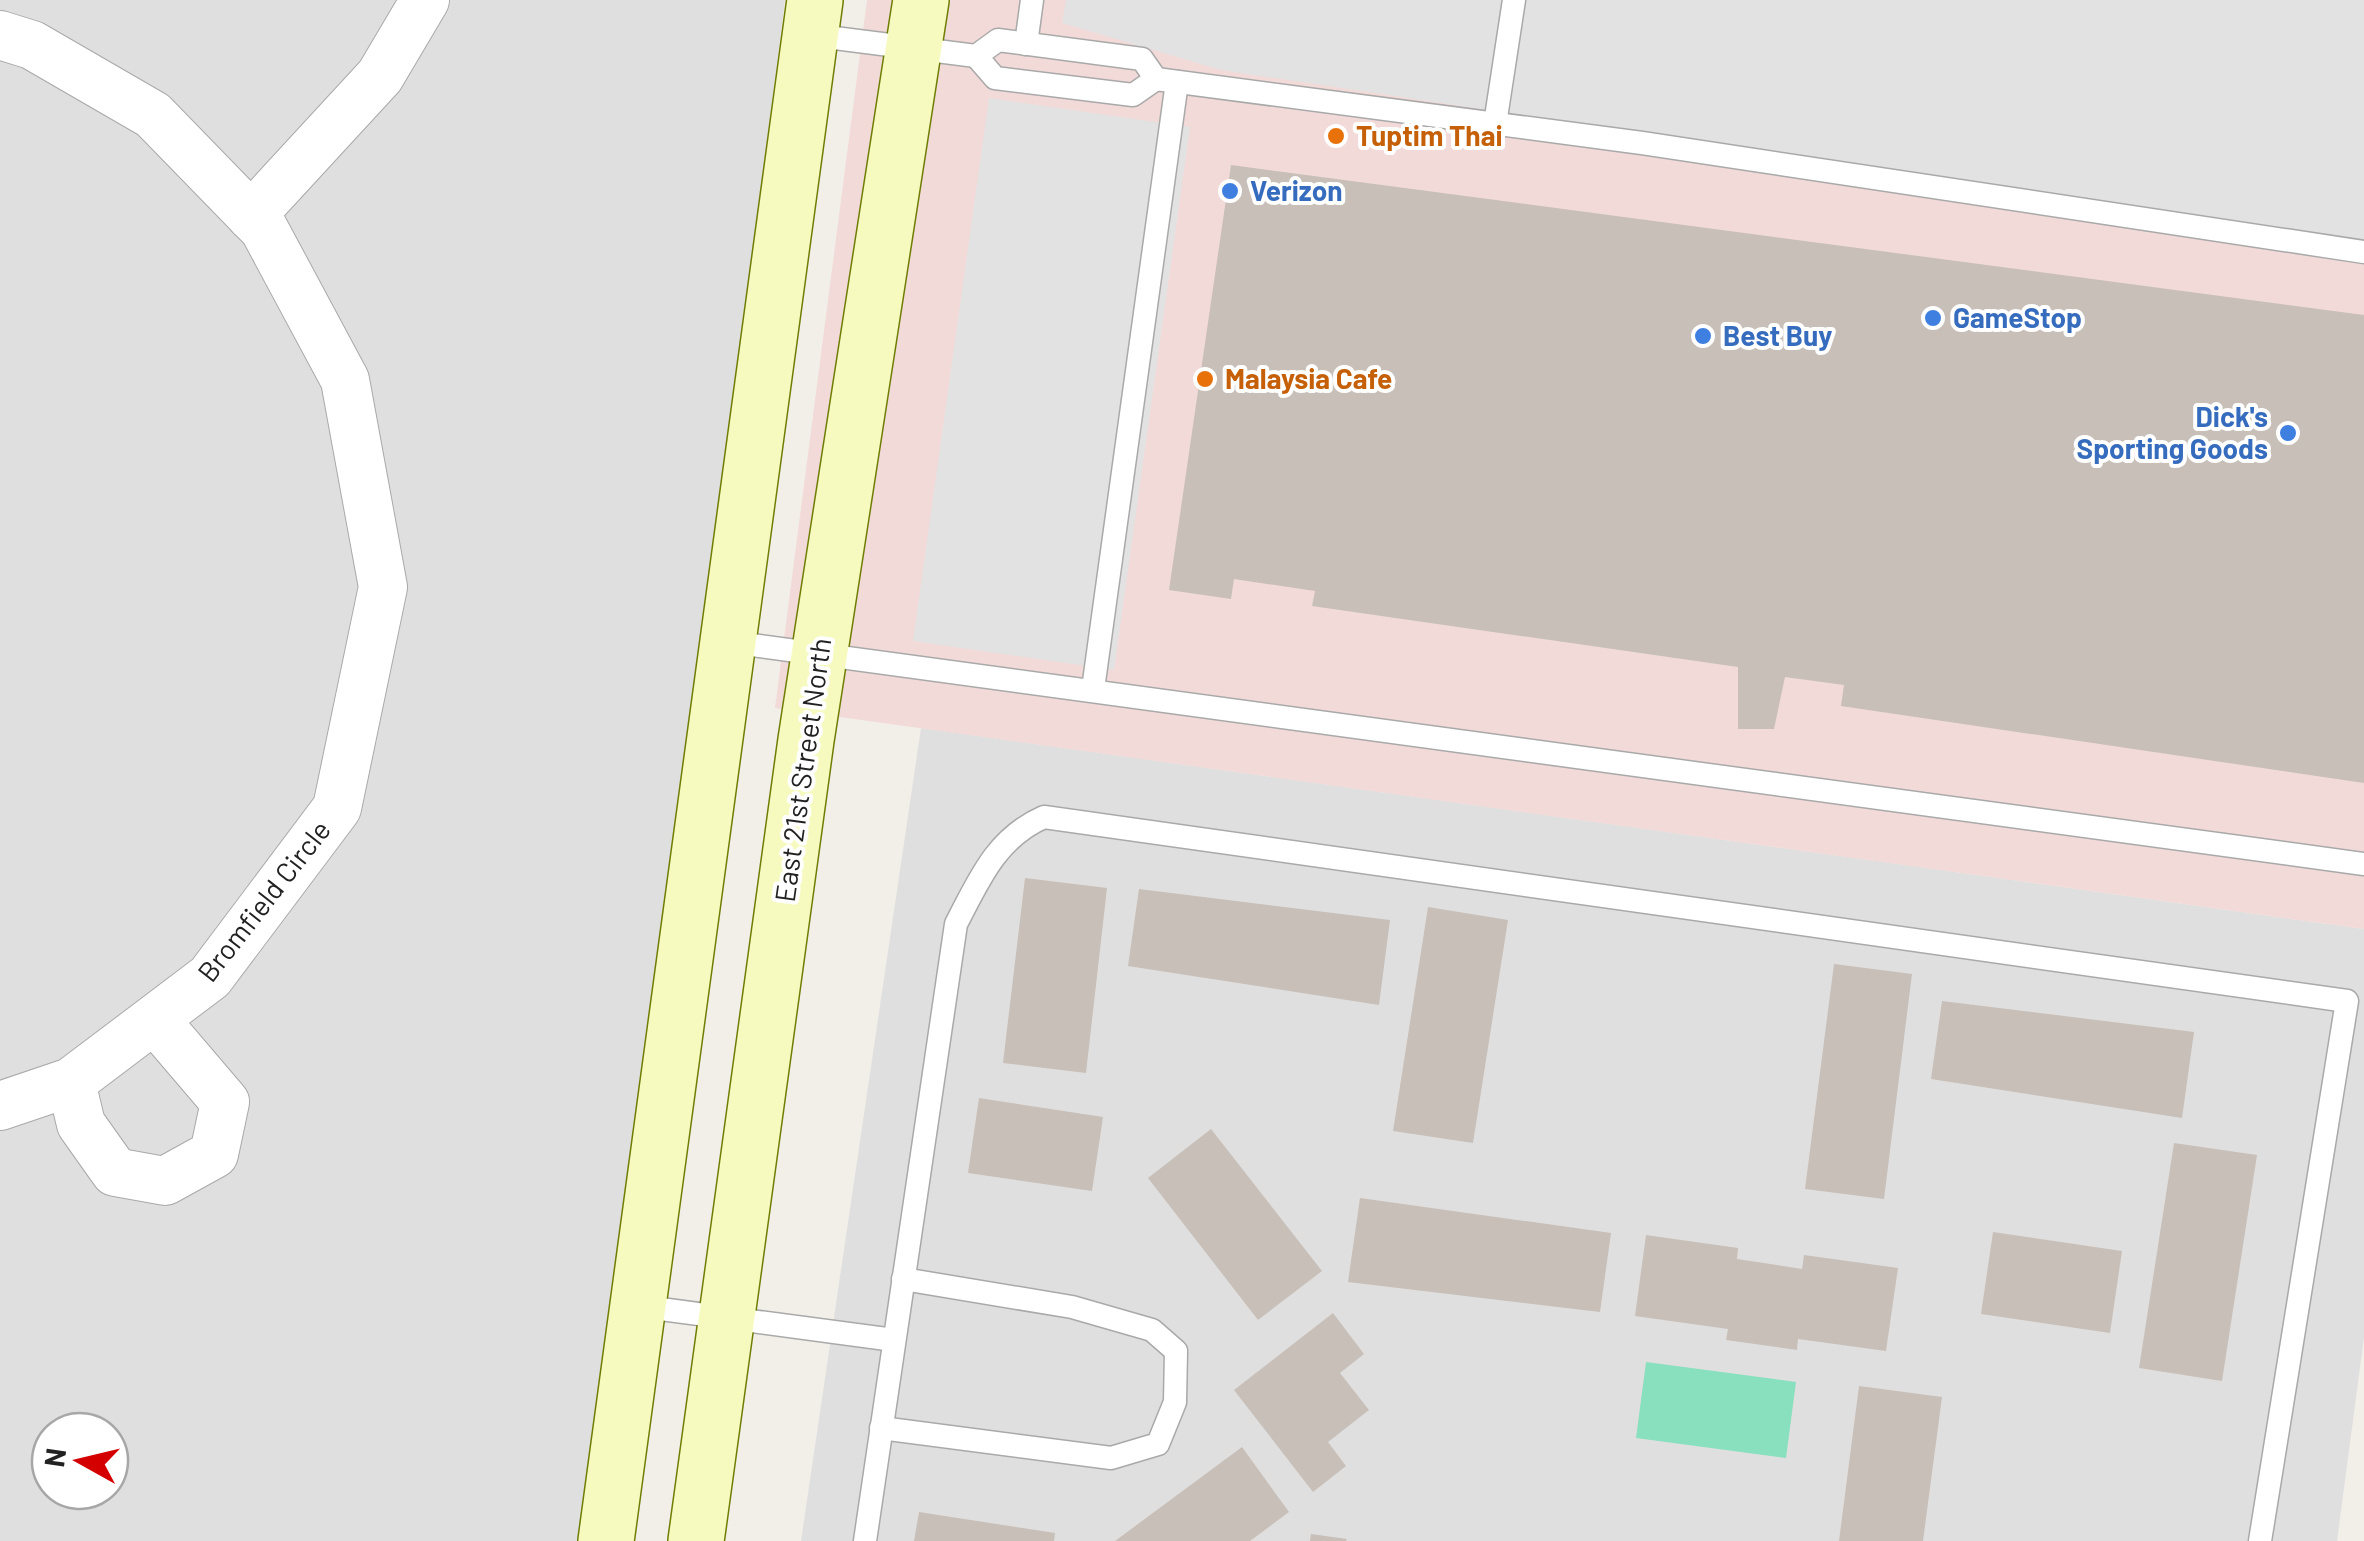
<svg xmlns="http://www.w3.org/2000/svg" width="2364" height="1541" font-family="Barlow,sans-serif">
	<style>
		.residential { fill: #e0dfdf; fill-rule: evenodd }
		.commercial { fill: #f2dad9 }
		.pitch { fill: #88e0be }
		.parking { fill: #e2e2e2 }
		.building { fill: #c7bfb8 }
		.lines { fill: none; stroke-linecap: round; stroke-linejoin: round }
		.service-casing { stroke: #a9a9a9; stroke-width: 25 }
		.minor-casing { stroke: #a9a9a9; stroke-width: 50 }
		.secondary-casing { stroke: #707d05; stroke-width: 58 }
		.service { stroke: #fff; stroke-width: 22 }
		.minor { stroke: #fff; stroke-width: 48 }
		.secondary { stroke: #f7fabf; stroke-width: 55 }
		.food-dot { fill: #e8710a; stroke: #fff; stroke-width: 4 }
		.shop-dot { fill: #3f7fe0; stroke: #fff; stroke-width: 4 }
		.labels { text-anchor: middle; stroke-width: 8; stroke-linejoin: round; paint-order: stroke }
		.food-label { font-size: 28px; font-weight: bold; fill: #c56008; stroke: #fff; text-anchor: start }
		.shop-label { font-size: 28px; font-weight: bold; fill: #366cbe; stroke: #fff; text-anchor: start }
		.street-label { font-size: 28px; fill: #222; stroke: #fff }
	</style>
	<rect width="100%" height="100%" fill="#f2efe9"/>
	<!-- residential -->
	<g class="residential">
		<path d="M 0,0 L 785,0 L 588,1541 L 0,1541 ZM 50,1431 L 110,1431 L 110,1491 L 50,1491 Z"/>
		<polygon points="921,728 2364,929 2364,1337 2337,1541 801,1541"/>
	</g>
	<!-- commercial -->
	<polygon class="commercial" points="867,0 2364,0 2364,929 775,708"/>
	<!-- pitch -->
	<polygon class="pitch" points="1646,1362 1796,1382 1786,1458 1636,1438"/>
	<!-- parking -->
	<g class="parking">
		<polygon points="1066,0 2364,0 2364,241 1221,70 1062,23"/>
		<polygon points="989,98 1190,127 1114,670 913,641"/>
	</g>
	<!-- building -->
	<g class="building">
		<polygon points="1231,165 2364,315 2364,783 1841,706 1844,685 1785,677 1774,729 1738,729 1738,667 1312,606 1315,591 1234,579 1231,599 1169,590"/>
		<polygon points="1025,878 1107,888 1086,1073 1003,1063"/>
		<polygon points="1139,889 1390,920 1379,1005 1128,966"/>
		<polygon points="1428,907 1508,920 1473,1143 1393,1131"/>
		<polygon points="1834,964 1912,974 1884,1199 1805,1189"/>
		<polygon points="1942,1001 2194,1032 2182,1118 1931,1079"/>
		<polygon points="979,1098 1103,1117 1092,1191 968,1173"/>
		<polygon points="1211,1129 1322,1271 1258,1320 1148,1178"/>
		<polygon points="2174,1143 2257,1155 2222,1381 2139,1368"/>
		<polygon points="1360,1198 1611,1233 1600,1312 1348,1282"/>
		<polygon points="1993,1232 2122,1251 2110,1333 1981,1314"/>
		<polygon points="1646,1235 1738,1248 1737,1259 1802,1269 1804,1255 1898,1268 1886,1351 1798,1339 1797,1350 1726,1340 1728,1329 1635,1316"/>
		<polygon points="1333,1313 1364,1354 1340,1373 1369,1410 1328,1442 1346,1466 1313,1492 1234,1390"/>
		<polygon points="1859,1386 1942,1397 1923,1541 1839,1541"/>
		<polygon points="1242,1447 1289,1512 1250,1541 1115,1541"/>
		<polygon points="919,1512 1055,1533 1054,1541 914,1541"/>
		<polygon points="1311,1534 1347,1539 1346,1541 1310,1541"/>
	</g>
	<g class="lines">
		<!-- service casing -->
		<g class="service-casing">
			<g id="service">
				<polyline points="811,35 976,56 998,40 1142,59 1156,79"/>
				<polyline points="1026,44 1032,0"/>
				<polyline points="976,56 995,78 1133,95 1156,79 1642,143 2364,252"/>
				<polyline points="1495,124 1514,0"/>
				<polyline points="730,642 2364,864"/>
				<polyline points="1093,689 1177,82"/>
				<polyline points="638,1306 894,1340"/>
				<polyline points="881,1428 1111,1458 1158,1444 1175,1402 1176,1351 1152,1330 1072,1307 903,1279"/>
				<path d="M 865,1541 L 956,924 C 979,880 996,838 1044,817 L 2347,1001 L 2260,1541"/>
			</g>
		</g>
		<!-- minor casing -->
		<g class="minor-casing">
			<g id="minor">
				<polyline points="0,35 32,45 153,115 264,229 345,380 383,587 337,808 210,977 71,1082 0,1106"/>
				<polyline points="251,216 380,76 425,0"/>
				<polyline points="71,1082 81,1124 115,1172 165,1181 214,1154 225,1102 155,1020"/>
			</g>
		</g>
		<!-- secondary casing -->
		<g class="secondary-casing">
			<g id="secondary">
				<polyline points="606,1541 815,0"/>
				<polyline points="696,1541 806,740 921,0"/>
			</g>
		</g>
		<!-- service -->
		<use href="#service" class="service"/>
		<!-- minor -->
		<use href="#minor" class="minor"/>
		<!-- secondary -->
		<use href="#secondary" class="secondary"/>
	</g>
	<!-- markers -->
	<g class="food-dot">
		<circle cx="1336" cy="136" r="10"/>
		<circle cx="1205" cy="379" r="10"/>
	</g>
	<g class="shop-dot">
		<circle cx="1230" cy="191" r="10"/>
		<circle cx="1933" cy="318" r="10"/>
		<circle cx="1703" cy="336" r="10"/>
		<circle cx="2288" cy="433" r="10"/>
	</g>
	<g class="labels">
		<!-- food labels -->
		<g class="food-label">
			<text x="1356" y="146">Tuptim Thai</text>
			<text x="1225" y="389">Malaysia Cafe</text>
		</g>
		<!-- shop labels -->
		<g class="shop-label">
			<text x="1250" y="201">Verizon</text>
			<text x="1953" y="328">GameStop</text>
			<text x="1723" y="346">Best Buy</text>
			<text x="2268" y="427" text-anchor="end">Dick's<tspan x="2268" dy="32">Sporting Goods</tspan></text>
		</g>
		<!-- street labels -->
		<g class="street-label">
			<text transform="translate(803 770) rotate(-82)" y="10">East 21st Street North</text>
			<text transform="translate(264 901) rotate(-52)" y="10">Bromfield Circle</text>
		</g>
	</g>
	<!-- north arrow -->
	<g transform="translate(80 1461) rotate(278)"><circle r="48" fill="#ffffff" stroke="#a7a7a7" stroke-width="2.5"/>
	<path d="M0-8L18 38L0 25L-18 38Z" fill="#d40000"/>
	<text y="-15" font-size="28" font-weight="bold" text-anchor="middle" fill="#222222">N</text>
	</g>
</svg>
